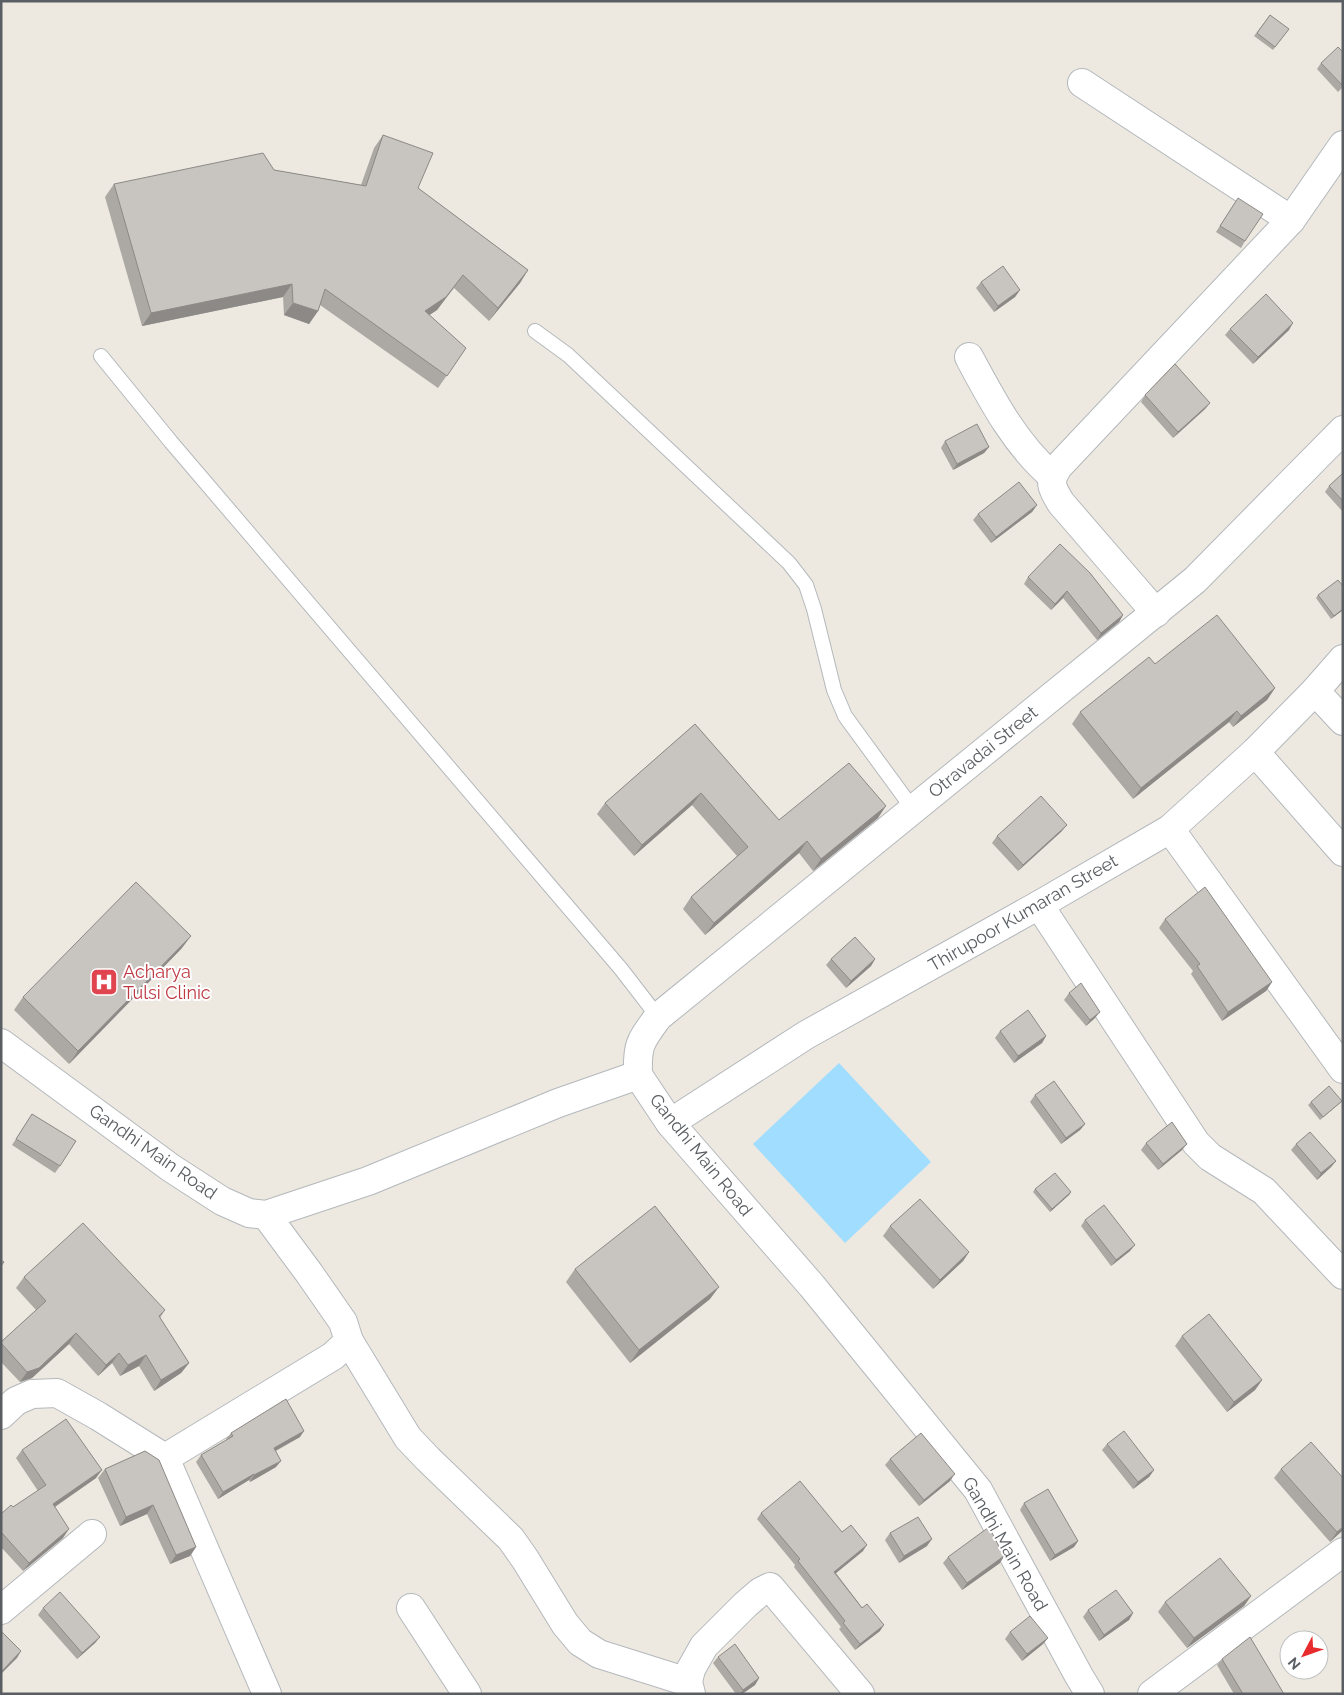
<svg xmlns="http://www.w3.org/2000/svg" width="1344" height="1695" font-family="Raleway,sans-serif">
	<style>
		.water { fill: #a0ddff }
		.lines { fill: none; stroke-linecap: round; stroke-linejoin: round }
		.service-casing { stroke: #b4b8bc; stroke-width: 16 }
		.minor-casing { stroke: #b4b8bc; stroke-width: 30 }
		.tertiary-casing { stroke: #b4b8bc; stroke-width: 30 }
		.service { stroke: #fff; stroke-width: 14 }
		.minor { stroke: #fff; stroke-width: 28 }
		.tertiary { stroke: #fff; stroke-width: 28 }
		.wall { fill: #aca9a4 }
		.shaded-wall { fill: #8c8986 }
		.building { fill: #c8c4bf; stroke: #8c8986 }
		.labels { text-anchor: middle; stroke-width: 4; stroke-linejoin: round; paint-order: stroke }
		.street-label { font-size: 18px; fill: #5a5e62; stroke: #fff }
		.health-label { font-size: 18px; fill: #be3a42; stroke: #fff; text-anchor: start }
	</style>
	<rect width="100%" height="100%" fill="#ede9e1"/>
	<!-- water -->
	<polygon class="water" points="839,1063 931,1162 845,1243 753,1144"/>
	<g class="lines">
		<!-- service casing -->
		<g class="service-casing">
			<g id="service">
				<polyline points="535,331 568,355 789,563 806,585 814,609 834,690 845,716 913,809"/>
				<polyline points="101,356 171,442 621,969 658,1017"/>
			</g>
		</g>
		<!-- minor casing -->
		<g class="minor-casing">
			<g id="minor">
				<polyline points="1082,83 1291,220"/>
				<path d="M 969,357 C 992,400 1015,444 1052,476"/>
				<path d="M 1156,613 L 1061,503 C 1052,488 1048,483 1058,467 L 1291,220 L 1343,145"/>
				<polyline points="1315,691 1343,721"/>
				<polyline points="1255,752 1343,852"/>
				<polyline points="1170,829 1343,1069"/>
				<polyline points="1039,905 1196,1143 1210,1157 1264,1191 1343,1275"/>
				<polyline points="670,1123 806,1035 1039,905 1170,829 1255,752 1315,691 1343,659"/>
				<polyline points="349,1341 408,1438 428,1459 511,1539 525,1559 565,1624 580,1642 599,1654 688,1682"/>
				<polyline points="1,1415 16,1401 32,1394 57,1393 98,1416 165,1458 267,1694"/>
				<polyline points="165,1458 333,1356 349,1341 343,1322 309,1273 266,1215"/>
				<polyline points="411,1608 467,1694"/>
				<polyline points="1,1610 92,1534"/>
				<polyline points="691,1694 688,1682 691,1669 704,1646 745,1605 760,1592 770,1587 860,1694"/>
				<polyline points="1152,1694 1343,1552"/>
			</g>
		</g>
		<!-- tertiary casing -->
		<g class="tertiary-casing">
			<g id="tertiary">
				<polyline points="1,1043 171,1168 222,1201 249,1213 266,1215 368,1181 558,1103 638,1075 670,1123 812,1286 978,1490 1079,1676 1090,1694"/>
				<path d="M 638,1075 C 637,1044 640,1042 658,1017 L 1195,580 L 1343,430"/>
			</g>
		</g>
		<!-- service -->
		<use href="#service" class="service"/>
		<!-- minor -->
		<use href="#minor" class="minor"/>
		<!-- tertiary -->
		<use href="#tertiary" class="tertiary"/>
	</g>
	<!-- wall -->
	<g class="wall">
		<polygon points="1270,15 1289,29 1273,50 1254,36"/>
		<polygon points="1343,52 1343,87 1338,92 1317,69 1321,63"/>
		<polygon points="383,135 418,188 528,270 520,283 489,321 454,288 437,310 429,315 466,348 438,388 320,305 318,311 309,324 284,315 283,297 142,326 105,197 114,184 274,170 361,185 374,148"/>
		<polygon points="1234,204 1245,241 1241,248 1216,232"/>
		<polygon points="981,282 1020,290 1015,297 994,312 976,288"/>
		<polygon points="1230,329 1289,330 1253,364 1225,335"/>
		<polygon points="1145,395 1210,403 1205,409 1173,438 1141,402"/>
		<polygon points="945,441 989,447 984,453 953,470 941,448"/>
		<polygon points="1343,473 1343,512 1325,492 1329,486"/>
		<polygon points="1037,505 1032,512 991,543 973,520 978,514"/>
		<polygon points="1090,573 1123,615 1119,622 1097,640 1063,598 1051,610 1024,584 1028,577"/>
		<polygon points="1343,586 1343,610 1331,619 1316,598 1318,595"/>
		<polygon points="1155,664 1275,688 1267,700 1233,727 1229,722 1133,799 1072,724 1080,712"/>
		<polygon points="695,724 779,820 878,818 813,871 799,853 705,935 683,909 691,897 737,856 692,805 634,856 597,814 605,803"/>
		<polygon points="1062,831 1018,871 992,843 997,836"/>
		<polygon points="1165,919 1272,982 1266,991 1222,1021 1191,974 1193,971 1159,928"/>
		<polygon points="182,948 69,1064 14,1010 23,997"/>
		<polygon points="831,959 875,959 871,966 846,988 826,965"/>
		<polygon points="1069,993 1095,1018 1086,1026 1064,1000"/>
		<polygon points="1000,1031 1046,1036 1042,1043 1014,1063 995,1038"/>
		<polygon points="1035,1095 1085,1124 1080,1130 1061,1144 1030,1102"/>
		<polygon points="1342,1101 1339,1104 1320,1120 1308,1105 1311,1102"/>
		<polygon points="32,1114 60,1166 55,1173 12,1145"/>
		<polygon points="1146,1143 1182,1150 1158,1170 1141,1150"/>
		<polygon points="1296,1144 1336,1161 1331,1167 1317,1180 1291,1150"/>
		<polygon points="1035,1189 1071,1192 1069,1195 1050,1212 1033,1192"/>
		<polygon points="1085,1220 1130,1251 1111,1266 1081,1226"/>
		<polygon points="890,1226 969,1252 963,1261 933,1289 883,1236"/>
		<polygon points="575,1269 710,1299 630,1363 566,1282"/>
		<polygon points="24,1277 165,1310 160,1318 189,1363 181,1373 154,1391 139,1366 120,1376 112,1363 98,1376 69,1344 32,1378 20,1382 1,1362 1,1342 36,1310 16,1288"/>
		<polygon points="1182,1336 1262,1380 1255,1390 1227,1412 1175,1346"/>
		<polygon points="231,1433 300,1437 276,1451 276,1467 250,1482 249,1480 218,1499 196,1462 201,1455 227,1440 226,1439"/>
		<polygon points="1107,1444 1154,1470 1149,1477 1133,1489 1102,1450"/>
		<polygon points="22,1450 96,1478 55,1507 63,1538 23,1571 1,1547 1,1514 13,1507 38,1491 16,1458"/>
		<polygon points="145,1451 196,1547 190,1556 170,1564 147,1514 120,1526 98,1478 105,1469"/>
		<polygon points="890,1459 950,1481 919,1506 885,1465"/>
		<polygon points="1281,1469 1343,1478 1343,1530 1330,1542 1274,1478"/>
		<polygon points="1024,1503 1078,1541 1074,1547 1050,1561 1020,1510"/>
		<polygon points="761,1513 842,1532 863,1551 836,1573 880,1631 855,1650 839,1629 841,1627 794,1567 795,1565 757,1519"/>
		<polygon points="890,1533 927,1546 899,1563 885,1540"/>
		<polygon points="1004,1556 1000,1563 962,1590 943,1563 948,1557"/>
		<polygon points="1251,1596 1244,1606 1187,1648 1158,1612 1165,1602"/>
		<polygon points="43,1608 100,1637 95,1643 77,1659 38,1615"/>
		<polygon points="1088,1610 1133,1613 1129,1620 1099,1641 1083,1617"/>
		<polygon points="1010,1632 1048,1638 1043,1644 1022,1661 1005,1639"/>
		<polygon points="718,1657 759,1678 755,1685 742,1694 736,1694 713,1663"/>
		<polygon points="1222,1659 1284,1694 1234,1694 1217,1665"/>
	</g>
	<!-- shaded-wall -->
	<g class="shaded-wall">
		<polygon points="528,270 520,283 489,321 498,308"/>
		<polygon points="463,275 437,310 416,324 425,311"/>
		<polygon points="292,284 283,297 142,326 151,313"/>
		<polygon points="1020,290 1015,297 994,312 998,306"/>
		<polygon points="293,303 318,311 309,324 284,315"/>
		<polygon points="1293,323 1289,330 1253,364 1258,357"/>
		<polygon points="1210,403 1205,409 1173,438 1178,432"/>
		<polygon points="989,447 984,453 953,470 957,464"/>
		<polygon points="1037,505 1032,512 991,543 996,537"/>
		<polygon points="1067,591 1063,598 1051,610 1055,604"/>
		<polygon points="1343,609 1343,610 1331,619 1334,616"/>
		<polygon points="1123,615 1119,622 1097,640 1101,633"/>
		<polygon points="1275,688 1267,700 1233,727 1241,716"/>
		<polygon points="1237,711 1229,722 1133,799 1141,788"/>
		<polygon points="701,793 692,805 634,856 642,845"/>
		<polygon points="886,806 878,818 813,871 821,859"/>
		<polygon points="1067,825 1062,831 1018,871 1023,865"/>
		<polygon points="807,841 799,853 705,935 714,923"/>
		<polygon points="191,936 182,948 69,1064 78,1051"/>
		<polygon points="875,959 871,966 846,988 851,981"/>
		<polygon points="1272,982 1266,991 1222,1021 1228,1012"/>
		<polygon points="1100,1012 1095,1018 1086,1026 1090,1020"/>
		<polygon points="1046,1036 1042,1043 1014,1063 1018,1056"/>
		<polygon points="1085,1124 1080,1130 1061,1144 1066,1138"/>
		<polygon points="1187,1144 1182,1150 1158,1170 1163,1164"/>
		<polygon points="1336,1161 1331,1167 1317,1180 1321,1173"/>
		<polygon points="1071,1192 1069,1195 1050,1212 1052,1209"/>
		<polygon points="1135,1245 1130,1251 1111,1266 1116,1260"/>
		<polygon points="969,1252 963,1261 933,1289 940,1280"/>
		<polygon points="719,1287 710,1299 630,1363 639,1350"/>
		<polygon points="76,1333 69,1344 32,1378 20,1382 27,1372"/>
		<polygon points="119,1353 112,1363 98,1376 106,1365"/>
		<polygon points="146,1355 139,1366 120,1376 128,1365"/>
		<polygon points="189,1363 181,1373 154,1391 161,1380"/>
		<polygon points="1262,1380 1255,1390 1227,1412 1234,1402"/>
		<polygon points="304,1431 300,1437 269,1454 274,1448"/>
		<polygon points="281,1461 276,1467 250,1482 254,1475"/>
		<polygon points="102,1470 96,1478 47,1512 53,1504"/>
		<polygon points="1154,1470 1149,1477 1133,1489 1138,1482"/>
		<polygon points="254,1474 249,1480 218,1499 223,1492"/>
		<polygon points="955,1474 950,1481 919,1506 924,1500"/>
		<polygon points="153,1505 147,1514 120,1526 126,1517"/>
		<polygon points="1343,1527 1343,1530 1330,1542 1337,1532"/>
		<polygon points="69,1529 63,1538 23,1571 29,1563"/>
		<polygon points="932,1539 927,1546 899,1563 904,1556"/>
		<polygon points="1078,1541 1074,1547 1050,1561 1055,1555"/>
		<polygon points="867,1545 863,1551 830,1578 834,1572"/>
		<polygon points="196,1547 190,1556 170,1564 176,1555"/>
		<polygon points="1004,1556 1000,1563 962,1590 967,1583"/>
		<polygon points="1251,1596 1244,1606 1187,1648 1194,1638"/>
		<polygon points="1133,1613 1129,1620 1099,1641 1104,1635"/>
		<polygon points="884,1625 880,1631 855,1650 860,1644"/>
		<polygon points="100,1637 95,1643 77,1659 82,1653"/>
		<polygon points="1048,1638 1043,1644 1022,1661 1027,1654"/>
		<polygon points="21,1651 17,1658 1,1674 1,1672"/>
		<polygon points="759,1678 755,1685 742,1694 740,1694 743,1690"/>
	</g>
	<!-- building -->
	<g class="building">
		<polygon points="1270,15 1289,29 1275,47 1257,33"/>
		<polygon points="1338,47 1343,52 1342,85 1321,63"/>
		<polygon points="383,135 433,153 418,188 528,270 498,308 463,275 446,297 425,311 466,348 447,376 325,289 318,311 293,303 292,284 151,313 114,184 263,153 274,170 366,186"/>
		<polygon points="1238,198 1263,214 1245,241 1220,226"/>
		<polygon points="1003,266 1020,290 998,306 981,282"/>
		<polygon points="1266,294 1293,323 1258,357 1230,329"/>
		<polygon points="1175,364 1210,403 1178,432 1145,395"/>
		<polygon points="977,424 989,447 957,464 945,441"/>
		<polygon points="1343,473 1343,501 1329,486"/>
		<polygon points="1019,482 1037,505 996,537 978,514"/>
		<polygon points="1060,544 1090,573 1123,615 1101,633 1067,591 1055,604 1028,577"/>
		<polygon points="1338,580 1343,586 1343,609 1334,616 1318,595"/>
		<polygon points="1217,615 1275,688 1241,716 1237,711 1141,788 1080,712 1149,657 1155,664"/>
		<polygon points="695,724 779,820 849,763 886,806 821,859 807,841 714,923 691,897 748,847 701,793 642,845 605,803"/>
		<polygon points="1041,796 1067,825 1023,865 997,836"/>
		<polygon points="136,882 191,936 78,1051 23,997"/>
		<polygon points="1205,887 1272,982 1228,1012 1197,966 1200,964 1165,919"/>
		<polygon points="855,937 875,959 851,981 831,959"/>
		<polygon points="1081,983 1100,1012 1090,1020 1069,993"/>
		<polygon points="1028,1010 1046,1036 1018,1056 1000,1031"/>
		<polygon points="1054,1081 1085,1124 1066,1138 1035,1095"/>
		<polygon points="1329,1086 1342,1101 1323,1117 1311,1102"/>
		<polygon points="32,1114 76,1141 60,1166 16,1139"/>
		<polygon points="1172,1122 1187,1144 1163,1164 1146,1143"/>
		<polygon points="1310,1132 1336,1161 1321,1173 1296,1144"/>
		<polygon points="1055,1173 1071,1192 1052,1209 1035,1189"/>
		<polygon points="920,1199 969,1252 940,1280 890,1226"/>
		<polygon points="1104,1205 1135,1245 1116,1260 1085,1220"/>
		<polygon points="655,1206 719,1287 639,1350 575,1269"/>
		<polygon points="83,1223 165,1310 159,1316 189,1363 161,1380 146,1355 128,1365 119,1353 106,1365 76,1333 39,1368 27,1372 1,1343 1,1342 46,1301 24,1277"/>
		<polygon points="1,1260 4,1262 1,1266"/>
		<polygon points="1209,1314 1262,1380 1234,1402 1182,1336"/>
		<polygon points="286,1399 304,1431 274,1448 281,1461 254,1475 254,1474 223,1492 201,1455 233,1436 231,1433"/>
		<polygon points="66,1419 102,1470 53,1504 69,1529 29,1563 1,1532 1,1514 11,1505 13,1507 46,1485 22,1450"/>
		<polygon points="1124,1431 1154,1470 1138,1482 1107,1444"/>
		<polygon points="921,1433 955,1474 924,1500 890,1459"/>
		<polygon points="1311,1442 1343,1478 1343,1527 1337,1532 1281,1469"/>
		<polygon points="145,1451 159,1460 196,1547 176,1555 153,1505 126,1517 105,1469"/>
		<polygon points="800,1481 842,1532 851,1525 867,1545 834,1572 862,1608 867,1604 884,1625 860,1644 843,1623 845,1621 798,1561 800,1559 761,1513"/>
		<polygon points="1048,1489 1078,1541 1055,1555 1024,1503"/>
		<polygon points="918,1517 932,1539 904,1556 890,1533"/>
		<polygon points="989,1527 1004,1556 967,1583 948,1557"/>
		<polygon points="1220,1558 1251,1596 1194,1638 1165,1602"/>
		<polygon points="1116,1590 1133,1613 1104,1635 1088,1610"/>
		<polygon points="60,1592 100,1637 82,1653 43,1608"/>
		<polygon points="1030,1616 1048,1638 1027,1654 1010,1632"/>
		<polygon points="2,1632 21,1651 1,1672 1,1633"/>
		<polygon points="1250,1637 1284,1694 1243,1694 1222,1659"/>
		<polygon points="735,1644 759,1678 743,1690 718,1657"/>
	</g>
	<!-- icons -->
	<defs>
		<g id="hospital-square" transform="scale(1.4375)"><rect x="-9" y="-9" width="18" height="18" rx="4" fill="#e0444e" stroke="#fff"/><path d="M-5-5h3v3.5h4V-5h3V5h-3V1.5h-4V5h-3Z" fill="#fff"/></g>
	</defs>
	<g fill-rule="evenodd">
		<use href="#hospital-square" x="104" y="982"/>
	</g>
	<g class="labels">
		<!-- street labels -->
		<g class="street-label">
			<text transform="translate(983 752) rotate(-39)" y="6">Otravadai Street</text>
			<text transform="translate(1023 913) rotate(-30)" y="6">Thirupoor Kumaran Street</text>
			<text transform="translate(153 1152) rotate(35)" y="6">Gandhi Main Road</text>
			<text transform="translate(701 1155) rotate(51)" y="6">Gandhi Main Road</text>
			<text transform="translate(1005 1544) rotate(60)" y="6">Gandhi Main Road</text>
		</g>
		<!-- health labels -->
		<g class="health-label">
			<text x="123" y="978">Acharya<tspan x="123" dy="21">Tulsi Clinic</tspan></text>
		</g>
	</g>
	<!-- border -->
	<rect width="1344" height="1695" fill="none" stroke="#5a5e62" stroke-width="5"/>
	<!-- north arrow -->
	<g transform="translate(1304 1655) rotate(229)"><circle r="24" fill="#ffffff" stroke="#bdbfc0"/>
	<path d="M0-4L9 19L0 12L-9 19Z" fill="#e82c2d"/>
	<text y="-8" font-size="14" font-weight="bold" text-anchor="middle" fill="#5a5e62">N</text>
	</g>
</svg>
